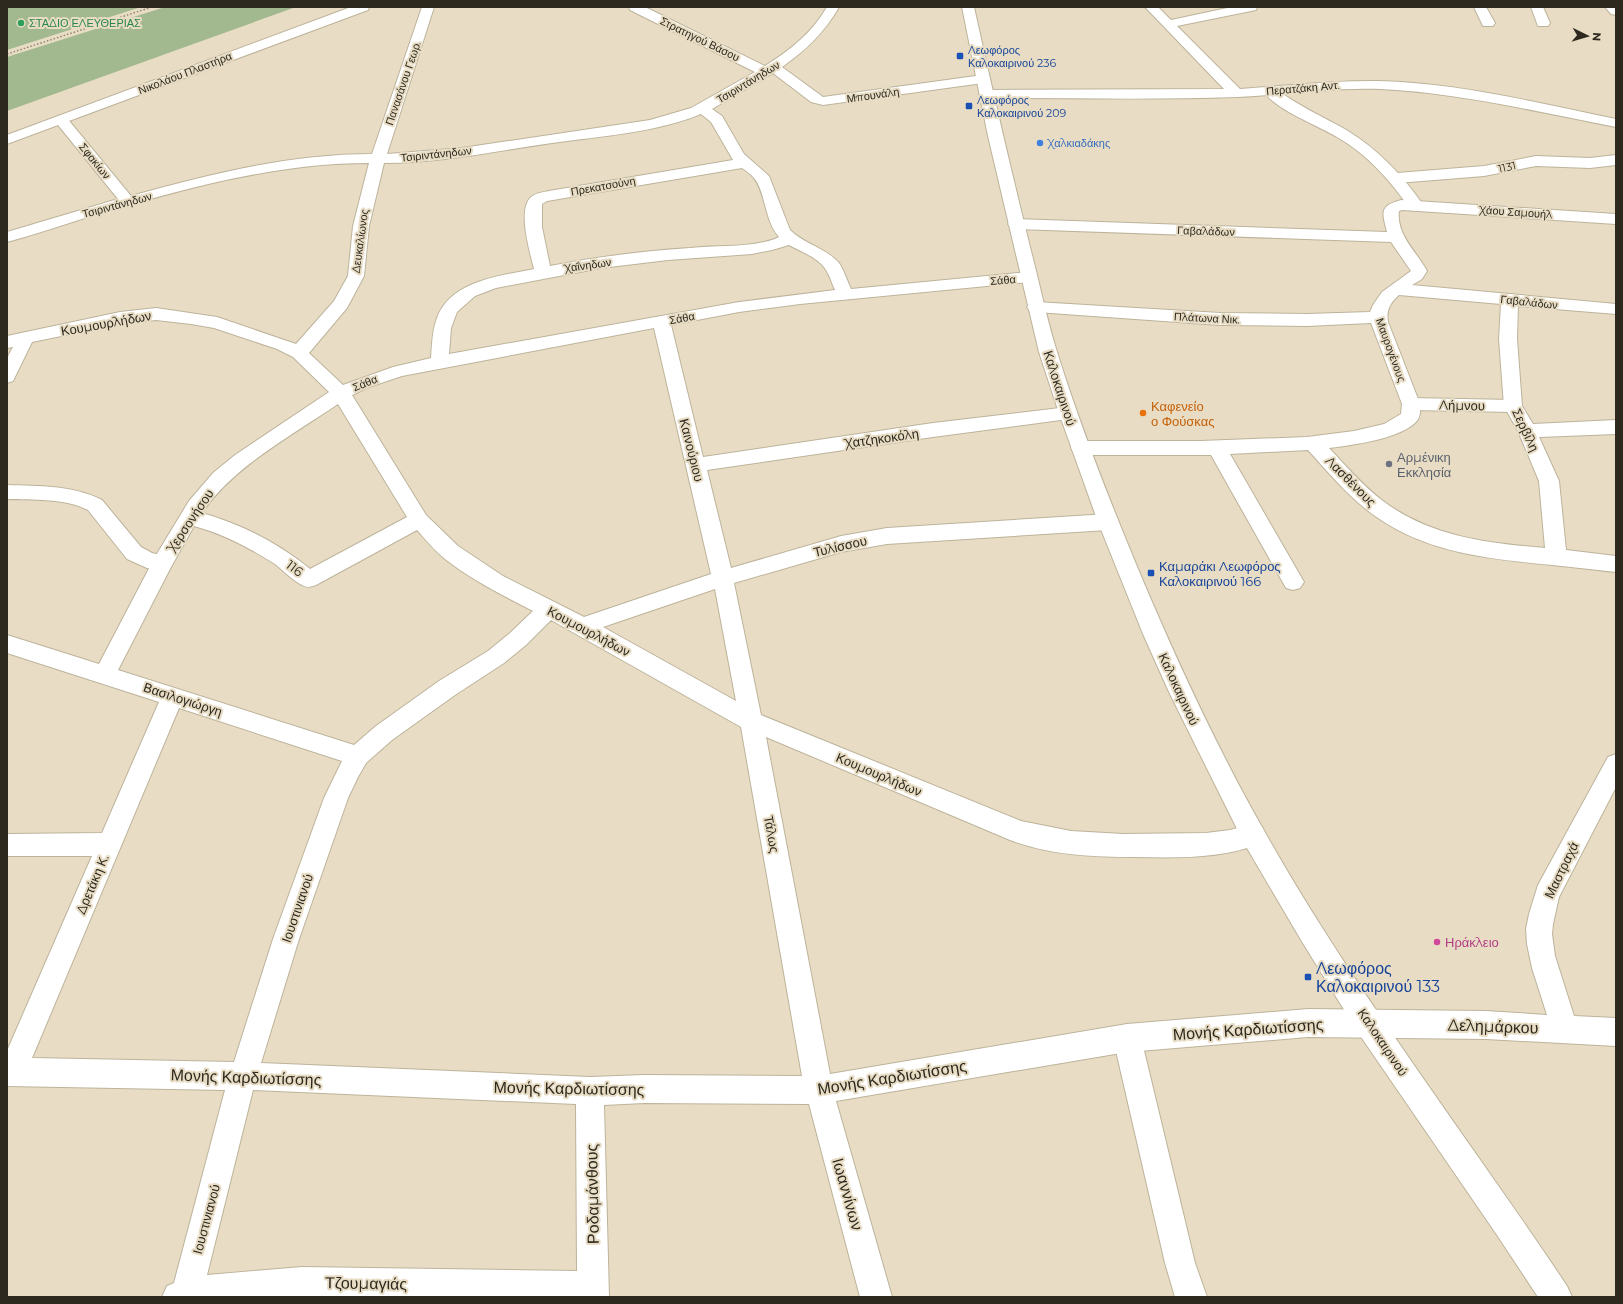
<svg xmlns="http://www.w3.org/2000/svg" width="1623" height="1304" font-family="Montserrat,sans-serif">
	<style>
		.green { fill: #a2b88f }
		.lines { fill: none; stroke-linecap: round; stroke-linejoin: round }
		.lane-casing { stroke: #bdb39b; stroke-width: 2 }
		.street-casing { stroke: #bdb39b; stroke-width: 2 }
		.secondary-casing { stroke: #bdb39b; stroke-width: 2 }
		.path { stroke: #8e8674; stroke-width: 1.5; stroke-dasharray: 1.5 2; stroke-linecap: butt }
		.lane { fill: #fff; fill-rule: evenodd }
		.street { fill: #fff; fill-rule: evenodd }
		.secondary { fill: #fff; fill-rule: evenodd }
		.leisure-dot { fill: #2e9e5b; stroke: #e8ddc4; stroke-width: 1.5 }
		.transit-dot { fill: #1a4fb4; stroke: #e8ddc4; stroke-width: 1.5 }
		.shop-dot { fill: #3f7fe0; stroke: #e8ddc4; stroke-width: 1.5 }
		.food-dot { fill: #e8710a; stroke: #e8ddc4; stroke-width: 1.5 }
		.worship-dot { fill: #6b7280; stroke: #e8ddc4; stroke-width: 1.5 }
		.hotel-dot { fill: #d1479c; stroke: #e8ddc4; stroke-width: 1.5 }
		.labels { text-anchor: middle; stroke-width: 4; stroke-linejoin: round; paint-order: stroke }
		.far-leisure-label { font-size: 11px; fill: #27864d; stroke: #e8ddc4; text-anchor: start }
		.far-street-label { font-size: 11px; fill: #2d291f; stroke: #e8ddc4 }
		.far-transit-label { font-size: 11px; fill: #164399; stroke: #e8ddc4; text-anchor: start }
		.far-shop-label { font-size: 11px; fill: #366cbe; stroke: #e8ddc4; text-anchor: start }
		.street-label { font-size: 13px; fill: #2d291f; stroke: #e8ddc4 }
		.food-label { font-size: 13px; fill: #c56008; stroke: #e8ddc4; text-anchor: start }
		.worship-label { font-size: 13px; fill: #5b616d; stroke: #e8ddc4; text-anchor: start }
		.transit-label { font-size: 13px; fill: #164399; stroke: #e8ddc4; text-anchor: start }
		.hotel-label { font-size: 13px; fill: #b23c85; stroke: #e8ddc4; text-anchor: start }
		.near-transit-label { font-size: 16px; fill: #164399; stroke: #e8ddc4; text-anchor: start }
		.near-street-label { font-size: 16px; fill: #2d291f; stroke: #e8ddc4 }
	</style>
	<rect width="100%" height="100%" fill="#e8ddc4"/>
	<!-- green -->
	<g class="green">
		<polygon points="7,7 141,7 7,50"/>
		<polygon points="165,7 296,7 7,111 7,57"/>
	</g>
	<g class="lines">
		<!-- lane casing -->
		<g class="lane-casing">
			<g id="lane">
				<path d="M 1271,88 L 1276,89 C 1298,106 1324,117 1348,131 C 1379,150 1403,176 1424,206 L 1422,209 L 1416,211 L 1410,209 C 1390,180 1368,155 1337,137 C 1317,125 1276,110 1264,92 L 1266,89 Z"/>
				<polygon points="1411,398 1513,400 1520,401 1522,406 1520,411 1513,412 1411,410 1404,409 1402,404 1404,399"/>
				<path d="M 7,485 C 39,486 73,485 102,500 L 141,547 L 152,553 L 169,557 L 172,563 L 169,569 L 162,571 L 147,568 L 127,559 L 88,510 C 64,498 33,500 7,499 Z"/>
				<polygon points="1127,1024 1137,1028 1141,1038 1195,1263 1207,1297 1175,1297 1165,1263 1113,1038 1117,1028"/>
			</g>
		</g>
		<!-- street casing -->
		<g class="street-casing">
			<g id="street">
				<path d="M 422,7 L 434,7 L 387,154 L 462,148 L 650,120 L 691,108 L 755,72 L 630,10 L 629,7 L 645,7 L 765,66 C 790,50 812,33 827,7 L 839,7 C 825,32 806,50 782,67 L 823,97 L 983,75 L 988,76 L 990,79 L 988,82 L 983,83 L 823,105 L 811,102 L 773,73 L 712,109 L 722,116 L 744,154 L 769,176 L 790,230 C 804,244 826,248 839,263 C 844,270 847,281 851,289 L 1029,272 L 1035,273 L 1037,277 L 1035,281 L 1029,282 L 800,304 L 739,312 L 671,325 L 703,457 L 933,423 L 1068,407 L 1075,408 L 1077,413 L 1075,418 L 1068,419 L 933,437 L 707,470 L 731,568 L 841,536 L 887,528 L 1108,514 L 1115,517 L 1118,522 L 1115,527 L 1108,530 L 887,544 L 841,552 L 734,583 L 761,715 L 1021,821 L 1071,831 L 1123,834 L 1206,833 L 1230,830 L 1253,824 L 1262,827 L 1265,835 L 1262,843 C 1221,859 1178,858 1134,857 C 1093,857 1049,855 1010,840 L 766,737 L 830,1074 L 1127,1024 L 1308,1009 L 1486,1011 L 1547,1015 L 1532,968 L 1527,944 L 1526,929 L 1529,914 L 1538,885 L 1608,757 L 1616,754 L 1616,787 L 1559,897 L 1553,924 L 1552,934 L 1555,956 L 1574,1016 L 1616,1018 L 1616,1046 L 1486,1039 L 1308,1037 L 1127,1052 L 836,1101 L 892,1297 L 860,1297 L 809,1104 L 644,1103 L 604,1105 L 609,1297 L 162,1297 L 167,1286 L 174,1283 L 225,1090 L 7,1086 L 7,1051 L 92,856 L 7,856 L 7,834 L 102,833 L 159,702 L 7,653 L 7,635 L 99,664 L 155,557 L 189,501 L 213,473 L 235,455 L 329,392 L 293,357 L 277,349 L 214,328 L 191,324 L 156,320 L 120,324 L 32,342 L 13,381 L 7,383 L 7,358 L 13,347 L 7,348 L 7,336 L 120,312 L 156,308 L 217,317 L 296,344 L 334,301 L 348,276 L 353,226 L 369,163 C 272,163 176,191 85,218 C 59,226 33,235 7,242 L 7,232 L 118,199 L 54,120 L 56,117 L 61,116 L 66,117 L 131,196 C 210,174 290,154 372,154 ZM 701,114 L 711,122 L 733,160 L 549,191 C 543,192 536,193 531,197 C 517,210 530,252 534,269 C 499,276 448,281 436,321 C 432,333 432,346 431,358 L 393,367 L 343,385 L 309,353 L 347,308 L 364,276 L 369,226 L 384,163 C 441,163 496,151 552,143 C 602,136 654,133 701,114 ZM 742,168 C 746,171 751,174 754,178 C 766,192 764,220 779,237 L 775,239 C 749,248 718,245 690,248 C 643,251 596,257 550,266 L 542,227 L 542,204 L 547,201 ZM 789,245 C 800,251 819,258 826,270 C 830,276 832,284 835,290 L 739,302 L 449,354 L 451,328 L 457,312 L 475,296 L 496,288 L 601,268 L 668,260 L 752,254 L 772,250 ZM 654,328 L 711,574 L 584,617 L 503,576 L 458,546 L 426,515 L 352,395 L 369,387 L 402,376 ZM 338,404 L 407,517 L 310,569 C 278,543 241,524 202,513 C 231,468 294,434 338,404 ZM 194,526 C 223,534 250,548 275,564 C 284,571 292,580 302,585 C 307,588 311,587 316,585 L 417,530 C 426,540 435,551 445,559 C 472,580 502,595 533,611 L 510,633 L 488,651 L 439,681 L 376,726 L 354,745 L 118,670 L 171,567 ZM 715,589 L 736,701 L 603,627 ZM 551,620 L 741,727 L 802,1076 L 644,1075 L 590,1077 L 261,1063 L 299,939 L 348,798 L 358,777 L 366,763 L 392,740 L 455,695 L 504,663 L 526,645 ZM 179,708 L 342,761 L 324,798 L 273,939 L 234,1062 L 32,1058 ZM 253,1090 L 576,1104 L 577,1271 L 302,1267 L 207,1275 Z"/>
				<path d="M 1145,7 L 1158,7 L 1171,20 L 1232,7 L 1257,7 L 1256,10 L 1251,11 L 1177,26 L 1240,89 C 1286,86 1332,80 1379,81 C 1459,83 1538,103 1616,119 L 1616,127 C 1538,112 1460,93 1381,89 C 1333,87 1285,95 1238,97 C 1154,100 1070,98 986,98 L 981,97 L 979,94 L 981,91 L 986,90 L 1224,89 Z"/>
				<polygon points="1474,7 1486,7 1495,23 1493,26 1483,26"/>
				<polygon points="1531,7 1543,7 1550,23 1548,26 1538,26"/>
				<polygon points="1605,7 1616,7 1616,15 1611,14"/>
				<polygon points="1616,155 1616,165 1590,168 1536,166 1484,176 1397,183 1392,181 1389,178 1392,175 1397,173 1484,166 1536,156 1590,158"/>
				<path d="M 1401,200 L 1616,214 L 1616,224 L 1402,210 L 1399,211 C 1396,235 1417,252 1427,271 L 1422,279 L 1412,285 L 1616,304 L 1616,314 L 1518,306 L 1517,339 L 1522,406 L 1533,424 L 1616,420 L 1616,434 L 1539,437 L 1559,481 L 1566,550 L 1616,556 L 1616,572 C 1595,570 1574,567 1552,565 C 1492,559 1430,554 1378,518 C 1351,500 1330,474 1308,450 L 1230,454 L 1304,582 L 1300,588 L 1293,590 L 1286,588 L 1211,455 L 1081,455 L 1074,453 L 1071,448 L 1074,443 L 1081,441 L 1201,441 L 1307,437 L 1354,431 L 1384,424 L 1401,414 L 1402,404 L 1371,323 L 1307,326 L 1220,325 L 1036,312 L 1030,311 L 1027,307 L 1030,303 L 1036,302 L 1220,313 L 1307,314 L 1370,312 L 1373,305 L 1382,292 L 1411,271 L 1391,242 L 1016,229 L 1010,227 L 1008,224 L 1010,221 L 1016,219 L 1387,232 C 1382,212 1379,206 1401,200 ZM 1399,295 L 1501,304 L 1499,339 L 1504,406 L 1518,431 L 1539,481 L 1545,548 C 1487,543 1431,537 1383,501 C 1363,486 1346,466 1329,448 C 1353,445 1399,439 1416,422 C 1421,417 1420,410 1420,404 L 1388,322 C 1386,310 1390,303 1399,295 Z"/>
			</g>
		</g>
		<!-- secondary casing -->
		<g class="secondary-casing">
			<g id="secondary">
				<polygon points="351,7 369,7 368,10 7,144 7,135"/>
				<path d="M 962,7 L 974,7 C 992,89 1011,170 1031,251 C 1040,285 1047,321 1058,355 C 1081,428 1109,499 1138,569 C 1175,657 1215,744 1262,827 C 1352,988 1465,1133 1567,1286 L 1572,1297 L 1538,1297 L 1497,1235 L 1359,1034 L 1301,940 L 1244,843 L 1169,692 L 1143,634 L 1098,522 L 1059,413 L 1039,352 L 988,136 Z"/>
			</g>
		</g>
		<!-- path -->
		<polyline class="path" points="7,54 152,7"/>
		<!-- lane -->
		<use href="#lane" class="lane"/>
		<!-- street -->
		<use href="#street" class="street"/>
		<!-- secondary -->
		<use href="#secondary" class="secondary"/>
	</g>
	<!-- markers -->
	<circle class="leisure-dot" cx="21" cy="23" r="4"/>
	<g class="transit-dot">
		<rect x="956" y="52" width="8" height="8" rx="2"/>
		<rect x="965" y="102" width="8" height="8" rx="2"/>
		<rect x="1147" y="569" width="8" height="8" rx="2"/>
		<rect x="1304" y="973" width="8" height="8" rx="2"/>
	</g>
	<circle class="shop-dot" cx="1040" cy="143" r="4"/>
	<circle class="food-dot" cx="1143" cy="413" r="4"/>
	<circle class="worship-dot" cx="1389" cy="464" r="4"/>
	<circle class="hotel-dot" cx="1437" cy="942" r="4"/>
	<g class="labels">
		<!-- far-leisure labels -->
		<g class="far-leisure-label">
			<text x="29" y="27">ΣΤΑΔΙΟ ΕΛΕΥΘΕΡΙΑΣ</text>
		</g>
		<!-- far-street labels -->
		<g class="far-street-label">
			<text transform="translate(700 39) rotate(26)" y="4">Στρατηγού Βάσου</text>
			<text transform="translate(185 73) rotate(-21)" y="4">Νικολάου Πλαστήρα</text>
			<text transform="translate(748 82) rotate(-31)" y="4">Τσιριντάνηδων</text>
			<text transform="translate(403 83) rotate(-71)" y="4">Πανασάνου Γεωρ.</text>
			<text transform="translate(1303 88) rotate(-5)" y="4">Περατζάκη Αντ.</text>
			<text transform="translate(873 95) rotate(-8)" y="4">Μπουνάλη</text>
			<text transform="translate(436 154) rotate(-6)" y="4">Τσιριντάνηδων</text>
			<text transform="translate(95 161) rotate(51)" y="4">Σφακίων</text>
			<text transform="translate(1507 167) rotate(-12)" y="4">1131</text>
			<text transform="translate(603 186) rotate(-10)" y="4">Πρεκατσούνη</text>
			<text transform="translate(117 205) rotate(-15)" y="4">Τσιριντάνηδων</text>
			<text transform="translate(1516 212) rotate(4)" y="4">Χάου Σαμουήλ</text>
			<text transform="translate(1206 231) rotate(2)" y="4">Γαβαλάδων</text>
			<text transform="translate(360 241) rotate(-82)" y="4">Δευκαλίωνος</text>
			<text transform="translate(588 265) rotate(-8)" y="4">Χαΐνηδων</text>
			<text transform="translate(1003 280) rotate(-5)" y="4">Σάθα</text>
			<text transform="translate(1529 302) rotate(6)" y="4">Γαβαλάδων</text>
			<text transform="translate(682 318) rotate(-10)" y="4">Σάθα</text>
			<text transform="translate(1207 318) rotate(3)" y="4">Πλάτωνα Νικ.</text>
			<text transform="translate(1391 350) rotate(70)" y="4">Μαυρογένους</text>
			<text transform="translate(365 383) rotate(-22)" y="4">Σάθα</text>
		</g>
		<!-- far-transit labels -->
		<g class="far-transit-label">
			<text x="968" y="54">Λεωφόρος<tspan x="968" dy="13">Καλοκαιρινού 236</tspan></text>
			<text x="977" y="104">Λεωφόρος<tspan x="977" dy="13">Καλοκαιρινού 209</tspan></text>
		</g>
		<!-- far-shop labels -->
		<g class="far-shop-label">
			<text x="1048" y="147">Χαλκιαδάκης</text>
		</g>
		<!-- street labels -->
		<g class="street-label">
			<text transform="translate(106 323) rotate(-10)" y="5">Κουμουρλήδων</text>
			<text transform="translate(1060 388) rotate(72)" y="5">Καλοκαιρινού</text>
			<text transform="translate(1462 405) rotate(1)" y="5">Λήμνου</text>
			<text transform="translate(1526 430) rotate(65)" y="5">Σερβίλη</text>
			<text transform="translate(882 438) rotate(-8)" y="5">Χατζηκοκόλη</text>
			<text transform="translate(692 450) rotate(76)" y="5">Καινούριου</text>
			<text transform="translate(1351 481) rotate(45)" y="5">Λασθένους</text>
			<text transform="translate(190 520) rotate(-56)" y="5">Χερσονήσου</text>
			<text transform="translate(840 546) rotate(-13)" y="5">Τυλίσσου</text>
			<text transform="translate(295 568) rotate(37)" y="5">116</text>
			<text transform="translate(589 631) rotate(28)" y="5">Κουμουρλήδων</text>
			<text transform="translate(1179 689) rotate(65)" y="5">Καλοκαιρινού</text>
			<text transform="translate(183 699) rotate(18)" y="5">Βασιλογιώργη</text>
			<text transform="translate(879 774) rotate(23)" y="5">Κουμουρλήδων</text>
			<text transform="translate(772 834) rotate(80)" y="5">Τάλως</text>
			<text transform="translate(1561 870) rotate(-64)" y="5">Μαστραχά</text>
			<text transform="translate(92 884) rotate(-67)" y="5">Δρετάκη Κ.</text>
			<text transform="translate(297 908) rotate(-71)" y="5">Ιουστινιανού</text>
			<text transform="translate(1383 1042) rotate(56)" y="5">Καλοκαιρινού</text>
			<text transform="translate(206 1219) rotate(-75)" y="5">Ιουστινιανού</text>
		</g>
		<!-- food labels -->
		<g class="food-label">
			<text x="1151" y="411">Καφενείο<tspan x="1151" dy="15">ο Φούσκας</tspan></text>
		</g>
		<!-- worship labels -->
		<g class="worship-label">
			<text x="1397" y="462">Αρμένικη<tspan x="1397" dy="15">Εκκλησία</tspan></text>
		</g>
		<!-- transit labels -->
		<g class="transit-label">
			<text x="1159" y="571">Καμαράκι Λεωφόρος<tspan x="1159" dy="15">Καλοκαιρινού 166</tspan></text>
		</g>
		<!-- hotel labels -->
		<g class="hotel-label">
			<text x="1445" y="947">Ηράκλειο</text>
		</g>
		<!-- near-transit labels -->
		<g class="near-transit-label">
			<text x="1316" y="974">Λεωφόρος<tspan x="1316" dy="18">Καλοκαιρινού 133</tspan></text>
		</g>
		<!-- near-street labels -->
		<g class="near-street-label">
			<text transform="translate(1493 1026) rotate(2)" y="6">Δελημάρκου</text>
			<text transform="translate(1248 1029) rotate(-4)" y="6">Μονής Καρδιωτίσσης</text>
			<text transform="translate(246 1077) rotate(2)" y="6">Μονής Καρδιωτίσσης</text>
			<text transform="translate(892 1077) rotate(-9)" y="6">Μονής Καρδιωτίσσης</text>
			<text transform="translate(569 1088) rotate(1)" y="6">Μονής Καρδιωτίσσης</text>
			<text transform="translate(592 1194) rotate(-91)" y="6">Ροδαμάνθους</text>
			<text transform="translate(848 1194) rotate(74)" y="6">Ιωαννίνων</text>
			<text transform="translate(366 1283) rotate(1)" y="6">Τζουμαγιάς</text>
		</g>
	</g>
	<!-- border -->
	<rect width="1623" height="1304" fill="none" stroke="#2d291f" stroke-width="16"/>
	<!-- north arrow -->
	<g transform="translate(1587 36) rotate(95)" stroke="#e8ddc4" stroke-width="3" paint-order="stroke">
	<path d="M0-3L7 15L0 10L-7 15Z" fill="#2d291f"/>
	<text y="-6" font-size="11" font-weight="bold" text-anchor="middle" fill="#2d291f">N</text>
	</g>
</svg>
